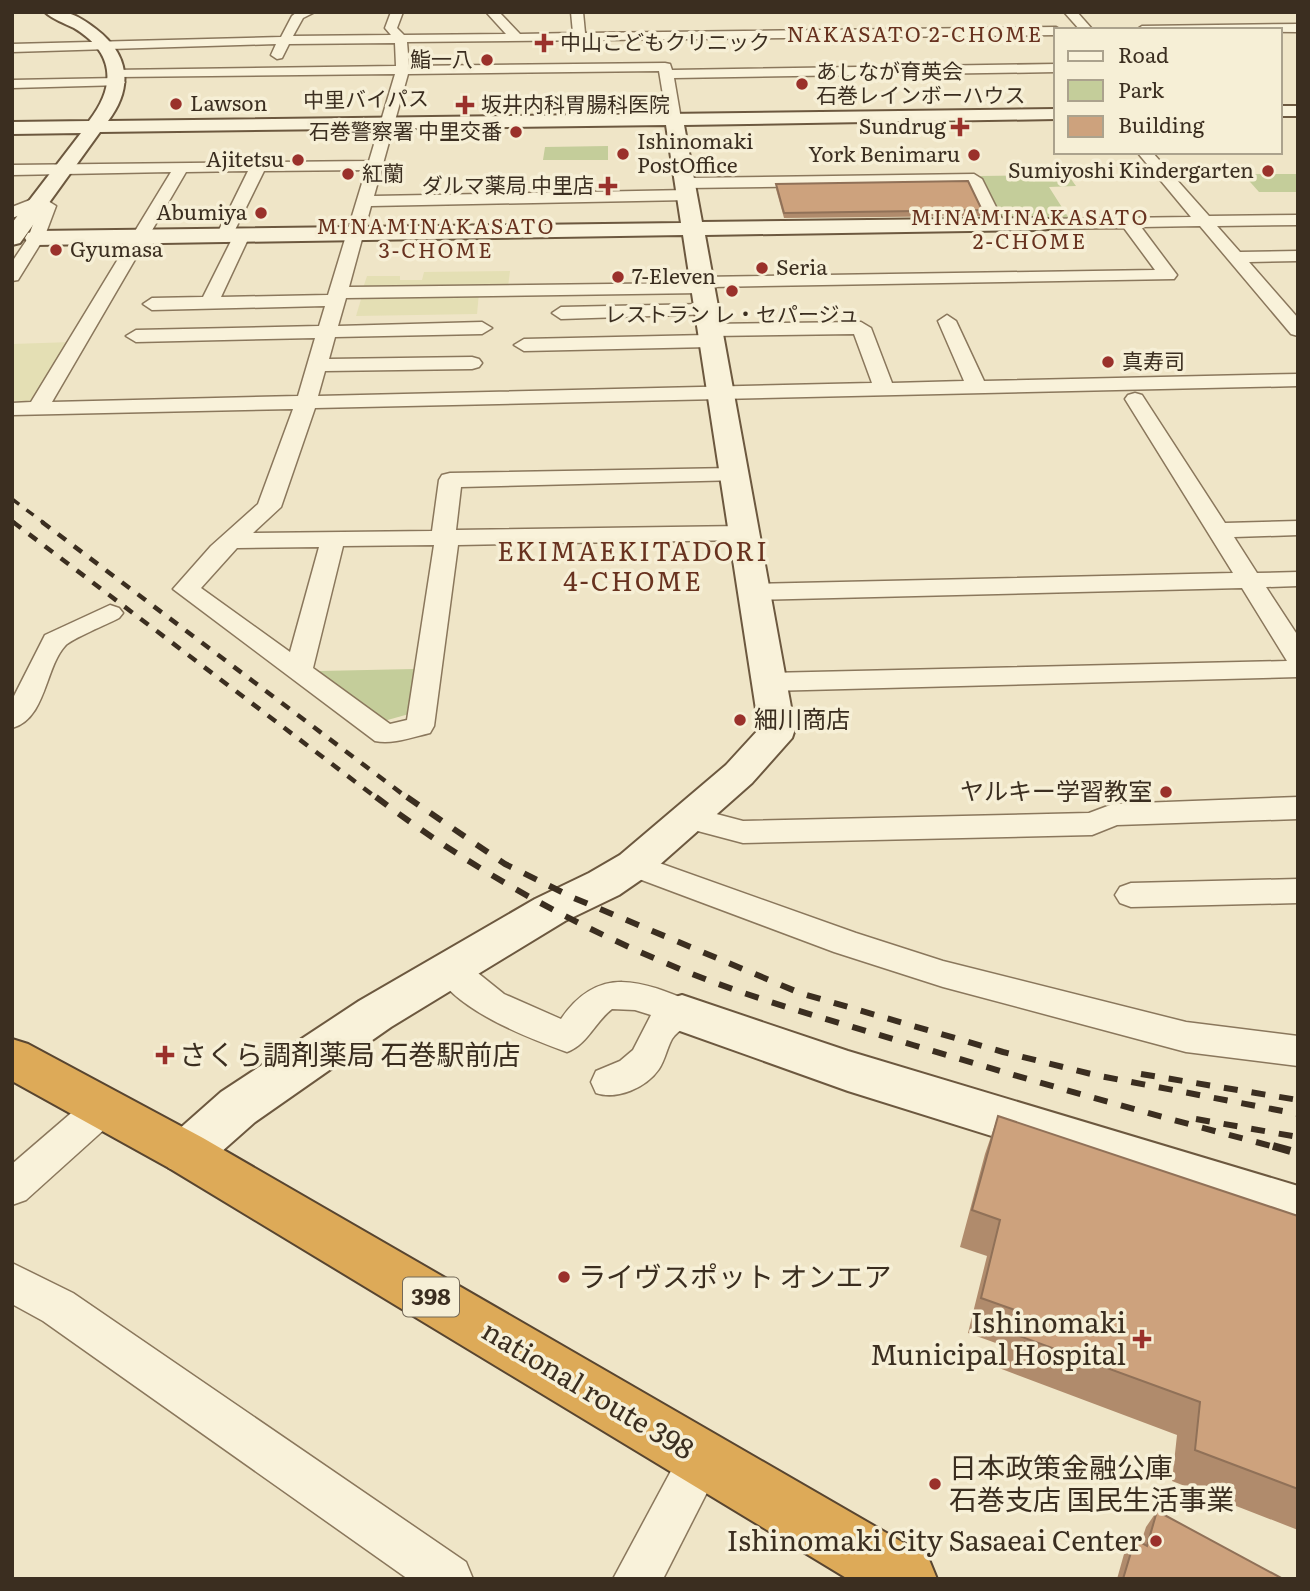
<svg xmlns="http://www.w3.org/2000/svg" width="1310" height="1591" font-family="Literata,'Noto Sans JP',serif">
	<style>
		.farmland { fill: #e4dfb4 }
		.green { fill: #c4cd9a }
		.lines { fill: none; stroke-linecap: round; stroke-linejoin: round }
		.street-casing { stroke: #8a775c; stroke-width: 3 }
		.secondary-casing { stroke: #6c583f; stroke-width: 4 }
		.highway-casing { stroke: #584530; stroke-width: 4 }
		.street { fill: #f9f2da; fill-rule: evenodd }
		.secondary { fill: #f9f2da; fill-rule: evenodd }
		.highway { fill: #ddaa58; fill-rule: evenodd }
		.rail-far3 { stroke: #3b2e20; stroke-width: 3.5; stroke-dasharray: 9 9; stroke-linecap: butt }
		.rail-far2 { stroke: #3b2e20; stroke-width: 4.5; stroke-dasharray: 10 10; stroke-linecap: butt }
		.rail-far1 { stroke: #3b2e20; stroke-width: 6; stroke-dasharray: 14 14; stroke-linecap: butt }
		.rail { stroke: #3b2e20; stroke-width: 8; stroke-dasharray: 18 18; stroke-linecap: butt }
		.wall { fill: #b08b6c }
		.building { fill: #cda27d; stroke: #907158; stroke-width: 2 }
		.poi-dot { fill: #9a312b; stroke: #f6efd6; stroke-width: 2.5 }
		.labels { text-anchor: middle; stroke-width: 7; stroke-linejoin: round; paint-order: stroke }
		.far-neighbourhood-label { font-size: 21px; letter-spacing: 2px; fill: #68321f; stroke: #f6efd6 }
		.far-poi-label { font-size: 21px; fill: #3b2e20; stroke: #f6efd6; text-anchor: start }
		.far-street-label { font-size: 21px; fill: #3b2e20; stroke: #f6efd6 }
		.shield { fill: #f6efd6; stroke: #736857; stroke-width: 2 }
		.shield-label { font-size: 23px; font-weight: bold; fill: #3b2e20 }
		.poi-label { font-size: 24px; fill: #3b2e20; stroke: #f6efd6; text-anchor: start }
		.neighbourhood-label { font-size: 26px; letter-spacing: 2px; fill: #68321f; stroke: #f6efd6 }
		.near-poi-label { font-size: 28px; fill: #3b2e20; stroke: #f6efd6; text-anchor: start }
		.near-street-label { font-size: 28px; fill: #3b2e20; stroke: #f6efd6 }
	</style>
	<rect width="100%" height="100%" fill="#efe5c7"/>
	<!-- farmland -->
	<g class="farmland">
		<polygon points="510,271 508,287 363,288 367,276 400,276 400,280 422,280 424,272"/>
		<polygon points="479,293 477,314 356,316 362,296"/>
		<polygon points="72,342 32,404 12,400 12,344"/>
	</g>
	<!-- green -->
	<g class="green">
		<polygon points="608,146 608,160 543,160 545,147"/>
		<polygon points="1243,174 1298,174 1298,192 1259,192"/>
		<polygon points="1068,175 1076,186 1049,187 1070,220 1003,219 980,176"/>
		<polygon points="415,669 409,714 384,721 319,671"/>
	</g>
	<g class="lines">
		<!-- street casing -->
		<g class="street-casing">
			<g id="street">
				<path d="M 297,12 L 315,12 L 303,18 L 293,36 L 391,35 L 385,28 L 391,12 L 403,12 L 397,28 L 404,35 L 506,34 L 486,12 L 499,12 L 520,34 L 573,33 L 571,12 L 583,12 L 585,33 L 1056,27 L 1061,30 L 1056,30 L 1056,35 L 407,42 L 409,66 L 665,63 L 670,64 L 672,70 L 1056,64 L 1056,72 L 674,78 L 681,119 L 674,123 L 667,119 L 659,71 L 408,74 L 374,196 L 688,190 L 696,195 L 688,200 L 371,206 L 349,287 L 693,283 L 695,278 L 701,277 L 1155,270 L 1124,228 L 1040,229 L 1032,224 L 1040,219 L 1191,217 L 1137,152 L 1152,152 L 1209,216 L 1298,215 L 1298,225 L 1217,226 L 1240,252 L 1298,251 L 1298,261 L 1249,262 L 1298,318 L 1298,336 L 1291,334 L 1200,226 L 1141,227 L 1177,275 L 1174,279 L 711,287 L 708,292 L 702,293 L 346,298 L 338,326 L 482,322 L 492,328 L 482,334 L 335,337 L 329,359 L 472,357 L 479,359 L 482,363 L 479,367 L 472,369 L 325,371 L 318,396 L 872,383 L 854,334 L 712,336 L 720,341 L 710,347 L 524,351 L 514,345 L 524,339 L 707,335 L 699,330 L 709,324 L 861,322 L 871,328 L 892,383 L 964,381 L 938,321 L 947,315 L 956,321 L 984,381 L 1298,374 L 1298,386 L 315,408 L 281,507 L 253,533 L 432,531 L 439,480 L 442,475 L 450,473 L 733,468 L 741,470 L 744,475 L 741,480 L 461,487 L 456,530 L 743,526 L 751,528 L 755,533 L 751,538 L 743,540 L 458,545 L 434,726 L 430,733 C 413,737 392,745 375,741 L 173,589 L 211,546 L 258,504 L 293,409 L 12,415 L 12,403 L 31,402 L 171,172 L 12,175 L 12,165 L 369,161 L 395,74 L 118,77 L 111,73 L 113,70 L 396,66 L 395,43 L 289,44 L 282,58 L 277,59 L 271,55 L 276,44 L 12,52 L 12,44 L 281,37 L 292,16 ZM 366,170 L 328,295 L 221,297 L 250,235 L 242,230 L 234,235 L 203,297 L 152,298 L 143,304 L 152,310 L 325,306 L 319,326 L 136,330 L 126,336 L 136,342 L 315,338 L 298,396 L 52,402 L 186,172 L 248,171 L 216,236 L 224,241 L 232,236 L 264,171 ZM 434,545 L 407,720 L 390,724 L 313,668 L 343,546 ZM 319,547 L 290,652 L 201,588 L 237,548 Z"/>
				<polygon points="1064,12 1077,12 1093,30 1080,30"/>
				<polygon points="1298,24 1298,32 1136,30 1142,26"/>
				<polygon points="118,78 125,82 123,85 12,88 12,80"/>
				<polygon points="974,174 982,179 1005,225 1003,229 991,229 969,184 686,188 678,183 686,178"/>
				<polygon points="40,196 56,206 44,238 18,280 12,281 12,262 28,238 39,208 12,218 12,207"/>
				<polygon points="706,304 715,310 713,314 561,319 552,313 561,307"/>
				<polygon points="1135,393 1142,395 1225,523 1298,521 1298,535 1234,537 1257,573 1298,572 1298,586 1266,587 1298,636 1298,677 768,691 758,688 754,682 758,676 768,673 1287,661 1242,588 753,600 744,597 740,592 744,587 753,584 1233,573 1125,399 1128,395"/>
				<path d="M 110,605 L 119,608 L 123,613 L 119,618 C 108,624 71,639 65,646 C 45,668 46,719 12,728 L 12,700 L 45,635 Z"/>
				<polygon points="1298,797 1298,819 1117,825 1092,835 743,843 675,825 671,817 675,809 686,806 743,821 1089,813 1113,804"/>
				<polygon points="634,854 856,933 943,961 1186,1022 1298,1036 1298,1066 1186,1052 943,987 834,952 623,873 618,865 623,857"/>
				<polygon points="1298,879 1298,903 1131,907 1120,903 1115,895 1120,887 1131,883"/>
				<path d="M 451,957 L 463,961 L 504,994 L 561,1019 C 599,964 642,981 694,1003 L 699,1013 C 692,1027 680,1027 672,1039 C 667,1048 665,1060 659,1069 C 646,1088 617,1100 596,1093 L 591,1082 L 596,1071 L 620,1061 L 633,1050 L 651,1015 L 635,1010 L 612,1009 C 595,1022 587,1045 567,1052 C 526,1037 455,1010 434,970 L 439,961 Z"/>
				<polygon points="104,1091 117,1096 122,1107 117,1118 26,1200 12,1205 12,1164 91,1096"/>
				<polygon points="12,1263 73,1293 466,1562 473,1579 408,1579 43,1321 12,1304"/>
				<polygon points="702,1437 718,1443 724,1459 663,1579 613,1579 686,1443"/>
			</g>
		</g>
		<!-- secondary casing -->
		<g class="secondary-casing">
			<g id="secondary">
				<path d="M 45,12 C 52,12 60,11 67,13 C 77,15 88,23 96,29 C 130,55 133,88 108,121 L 1056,109 L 1056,119 L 684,125 L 702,222 L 1040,218 L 1048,219 L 1051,224 L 1048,229 L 1040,230 L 705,235 L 795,729 L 792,738 L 752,783 L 648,875 L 619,895 L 565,921 L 391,1027 L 255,1122 L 203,1168 L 186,1175 L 169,1168 L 161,1153 L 169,1138 L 221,1092 L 359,1001 L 535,899 L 589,873 L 620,855 L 726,765 L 759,729 L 683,235 L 36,245 L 28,243 L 25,238 L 28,233 L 36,231 L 681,223 L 666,125 L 100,132 L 20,243 L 12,245 L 12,223 L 81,133 L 12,134 L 12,122 L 89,121 C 117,85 114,52 74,28 C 64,23 52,19 45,12 Z"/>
				<rect x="1280" y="106" width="18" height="10"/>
				<polygon points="682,995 848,1051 1298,1186 1298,1232 848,1091 666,1026 660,1013 666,1000"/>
			</g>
		</g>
		<!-- highway casing -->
		<g class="highway-casing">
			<polygon id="highway" points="12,1039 28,1044 203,1138 928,1557 937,1579 848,1579 169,1168 12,1081"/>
		</g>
		<!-- street -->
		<use href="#street" class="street"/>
		<!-- secondary -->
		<use href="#secondary" class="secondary"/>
		<!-- highway -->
		<use href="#highway" class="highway"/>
		<!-- rail-far3 -->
		<g class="rail-far3">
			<polyline points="12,499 44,523"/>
			<polyline points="12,521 15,523"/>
		</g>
		<!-- rail-far2 -->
		<g class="rail-far2">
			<polyline points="13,522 378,799"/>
			<polyline points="42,522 409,799"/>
		</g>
		<!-- rail-far1 -->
		<g class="rail-far1">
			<path d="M 376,797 C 466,865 563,920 668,964 C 747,998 831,1020 913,1045 C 1035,1082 1156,1116 1279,1148"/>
			<polyline points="407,797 505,864 574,898 800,993 1003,1052 1095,1075 1298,1114"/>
			<polyline points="1141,1074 1298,1100"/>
			<polyline points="1196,1119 1298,1137"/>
		</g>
		<!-- rail -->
		<polyline class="rail" points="1273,1146 1298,1153"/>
	</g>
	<!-- wall -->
	<g class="wall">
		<polygon points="776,184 982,210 981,216 784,218 776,189"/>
		<polygon points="998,1116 1298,1216 1298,1530 1172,1481 1177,1435 999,1368 1004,1346 968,1333 987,1256 960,1247 985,1154"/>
		<polygon points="1157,1511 1283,1579 1117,1579 1124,1554 1135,1539 1141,1542 1146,1527"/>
	</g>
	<!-- building -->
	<g class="building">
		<polygon points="968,181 982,210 784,213 776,184"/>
		<polygon points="998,1116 1298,1216 1298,1489 1195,1450 1200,1402 1014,1334 1018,1311 981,1298 1000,1220 972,1210"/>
		<polygon points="1157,1511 1283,1579 1123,1579 1135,1539 1147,1546"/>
	</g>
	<!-- markers -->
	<g class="poi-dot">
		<path d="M540.5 32.5h7v7h7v7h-7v7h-7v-7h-7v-7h7z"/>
		<circle cx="487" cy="60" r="7"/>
		<circle cx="802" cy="84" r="7"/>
		<circle cx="176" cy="104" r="7"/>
		<path d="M461.5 94.5h7v7h7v7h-7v7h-7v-7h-7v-7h7z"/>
		<path d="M956.5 116.5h7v7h7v7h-7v7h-7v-7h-7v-7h7z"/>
		<circle cx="516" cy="132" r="7"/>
		<circle cx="623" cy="154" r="7"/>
		<circle cx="974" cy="155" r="7"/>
		<circle cx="298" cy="160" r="7"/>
		<circle cx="1268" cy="171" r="7"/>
		<circle cx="348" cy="174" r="7"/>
		<path d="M604.5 175.5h7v7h7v7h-7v7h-7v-7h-7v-7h7z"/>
		<circle cx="261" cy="213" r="7"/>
		<circle cx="56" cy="250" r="7"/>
		<circle cx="762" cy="268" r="7"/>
		<circle cx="618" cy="277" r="7"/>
		<circle cx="732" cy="291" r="7"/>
		<circle cx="1108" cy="362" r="7"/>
		<circle cx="740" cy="720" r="7"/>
		<circle cx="1166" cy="792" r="7"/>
		<path d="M161.5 1044.5h7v7h7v7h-7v7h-7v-7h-7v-7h7z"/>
		<circle cx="564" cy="1277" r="7"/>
		<path d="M1138.5 1328.5h7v7h7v7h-7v7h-7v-7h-7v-7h7z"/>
		<circle cx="935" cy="1484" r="7"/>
		<circle cx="1156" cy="1541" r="7"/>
	</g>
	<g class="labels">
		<!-- far-neighbourhood labels -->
		<g class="far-neighbourhood-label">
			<text x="915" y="42">NAKASATO 2-CHOME</text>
			<text x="1030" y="225">MINAMINAKASATO<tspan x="1030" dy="24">2-CHOME</tspan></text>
			<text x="436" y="234">MINAMINAKASATO<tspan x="436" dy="24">3-CHOME</tspan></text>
		</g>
		<!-- far-poi labels -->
		<g class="far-poi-label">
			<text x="560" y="50">中山こどもクリニック</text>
			<text x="473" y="67" text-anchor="end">鮨一八</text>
			<text x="816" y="79">あしなが育英会<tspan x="816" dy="24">石巻レインボーハウス</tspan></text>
			<text x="190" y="111">Lawson</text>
			<text x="481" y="112">坂井内科胃腸科医院</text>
			<text x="946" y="134" text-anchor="end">Sundrug</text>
			<text x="502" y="139" text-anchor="end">石巻警察署 中里交番</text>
			<text x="637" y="149">Ishinomaki<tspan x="637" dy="24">PostOffice</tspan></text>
			<text x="960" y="162" text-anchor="end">York Benimaru</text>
			<text x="284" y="167" text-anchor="end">Ajitetsu</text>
			<text x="1254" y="178" text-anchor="end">Sumiyoshi Kindergarten</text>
			<text x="362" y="181">紅蘭</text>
			<text x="594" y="193" text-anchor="end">ダルマ薬局 中里店</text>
			<text x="247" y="220" text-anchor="end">Abumiya</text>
			<text x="70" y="257">Gyumasa</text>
			<text x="776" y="275">Seria</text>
			<text x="632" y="284">7-Eleven</text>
			<text x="732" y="322" text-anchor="middle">レストラン レ・セパージュ</text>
			<text x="1122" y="369">真寿司</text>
		</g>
		<!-- far-street labels -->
		<g class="far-street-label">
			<text transform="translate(366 100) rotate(-1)" y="7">中里バイパス</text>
		</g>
		<!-- shield labels -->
		<rect class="shield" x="403" y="1277.5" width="56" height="39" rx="5"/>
		<g class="shield-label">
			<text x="431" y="1305">398</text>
		</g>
		<!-- poi labels -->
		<g class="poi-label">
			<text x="754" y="728">細川商店</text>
			<text x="1152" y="800" text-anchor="end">ヤルキー学習教室</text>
		</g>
		<!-- neighbourhood labels -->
		<g class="neighbourhood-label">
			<text x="633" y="561">EKIMAEKITADORI<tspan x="633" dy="30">4-CHOME</tspan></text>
		</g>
		<!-- near-poi labels -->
		<g class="near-poi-label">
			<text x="179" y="1065">さくら調剤薬局 石巻駅前店</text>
			<text x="578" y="1287">ライヴスポット オンエア</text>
			<text x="1126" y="1333" text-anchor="end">Ishinomaki<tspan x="1126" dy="32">Municipal Hospital</tspan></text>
			<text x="949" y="1478">日本政策金融公庫<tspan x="949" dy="32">石巻支店 国民生活事業</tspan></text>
			<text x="1142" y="1551" text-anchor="end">Ishinomaki City Sasaeai Center</text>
		</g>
		<!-- near-street labels -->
		<g class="near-street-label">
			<text transform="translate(588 1390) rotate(31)" y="10">national route 398</text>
		</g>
	</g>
	<!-- border -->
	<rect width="1310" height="1591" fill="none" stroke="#3b2e20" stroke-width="28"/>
	<!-- legend -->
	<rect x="1054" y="28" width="228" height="126" fill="#f6efd6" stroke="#aba28d" stroke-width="2"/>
	<rect x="1068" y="51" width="35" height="10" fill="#f9f2da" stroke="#aba28d" stroke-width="2"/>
	<text x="1118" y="63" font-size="21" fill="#3b2e20">Road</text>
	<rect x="1068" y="80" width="35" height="21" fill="#c4cd9a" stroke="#aba28d" stroke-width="2"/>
	<text x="1118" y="98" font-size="21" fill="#3b2e20">Park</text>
	<rect x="1068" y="116" width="35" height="21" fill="#cda27d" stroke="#aba28d" stroke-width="2"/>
	<text x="1118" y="133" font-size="21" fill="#3b2e20">Building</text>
</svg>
